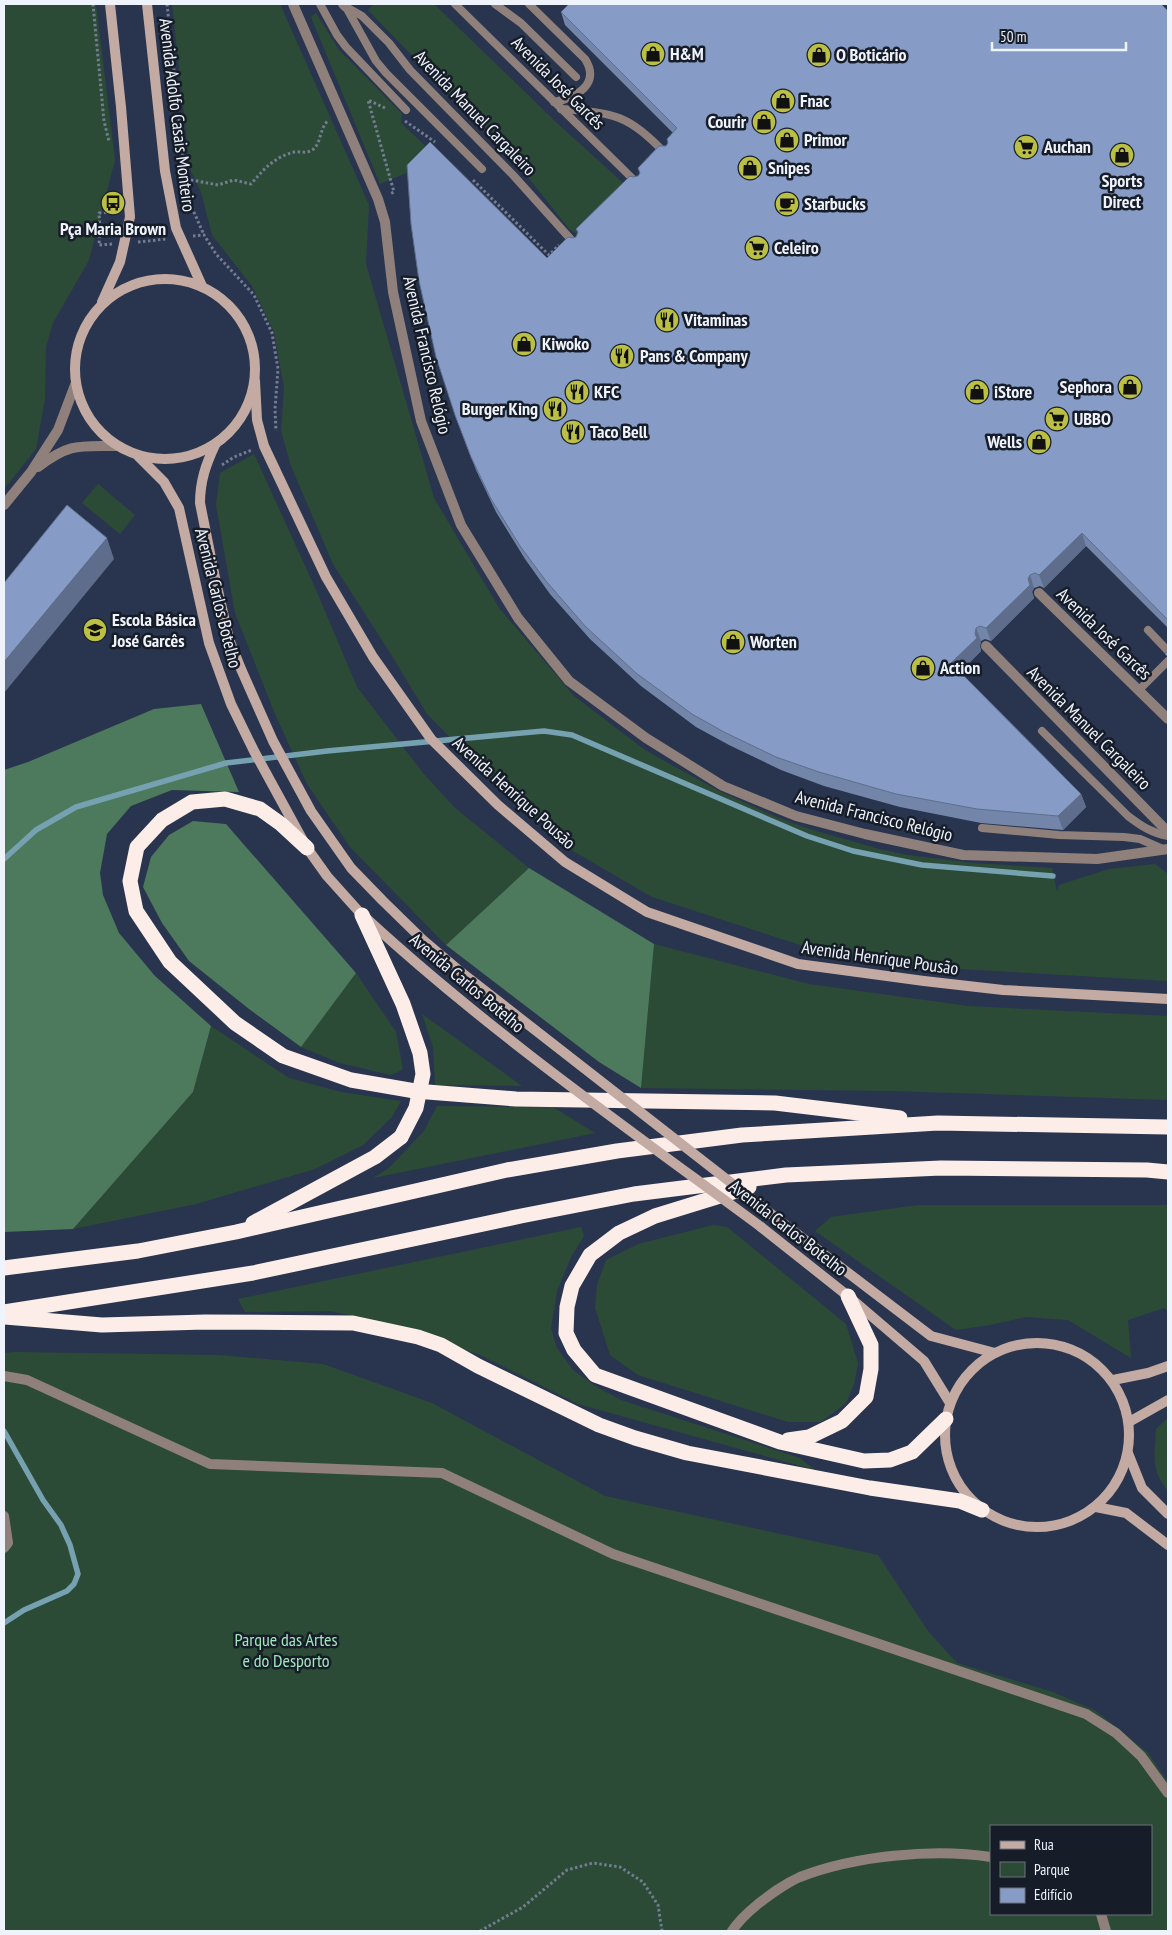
<svg xmlns="http://www.w3.org/2000/svg" width="1172" height="1935" font-family="'PT Sans Narrow',sans-serif">
	<style>
		.green { fill: #2c4b37; fill-rule: evenodd }
		.forest { fill: #4d795c }
		.lines { fill: none; stroke-linecap: round; stroke-linejoin: round }
		.stream { stroke: #76a1b0; stroke-width: 5.5 }
		.path { stroke: #747d90; stroke-width: 3; stroke-dasharray: 2.5 2.5; stroke-linecap: butt }
		.lane { stroke: #90807b; stroke-width: 8 }
		.street { stroke: #90807b; stroke-width: 10 }
		.secondary { stroke: #c3aaa2; stroke-width: 10 }
		.highway { stroke: #fdede9; stroke-width: 15 }
		.secondary-bridge { stroke: #c3aaa2; stroke-width: 10 }
		.highway-bridge { stroke: #fdede9; stroke-width: 15 }
		.wall { fill: #7386aa }
		.shaded-wall { fill: #5e6d8b }
		.building { fill: #869cc6; stroke: #5e6d8b }
		.labels { text-anchor: middle; stroke-width: 5; stroke-linejoin: round; paint-order: stroke }
		.poi-label { font-size: 18px; font-weight: bold; fill: #eef3fc; stroke: #171d28; text-anchor: start }
		.street-label { font-size: 18px; fill: #eef3fc; stroke: #171d28 }
		.park-label { font-size: 18px; fill: #a0e8b9; stroke: #171d28 }
	</style>
	<rect width="100%" height="100%" fill="#29354e"/>
	<!-- green -->
	<g class="green">
		<polygon points="4,4 96,4 115,160 89,260 53,323 46,347 45,399 36,449 4,489"/>
		<polygon points="172,4 280,4 369,205 366,264 434,498 499,608 574,696 645,750 668,763 719,791 779,818 813,830 879,849 908,855 974,863 1052,868 1057,892 1059,885 1109,869 1155,864 1168,874 1168,981 925,967 803,946 652,897 573,851 503,791 427,714 389,651 333,564 291,466 281,431 284,388 274,332 252,286 212,235 201,192 190,169"/>
		<polygon points="374,4 434,4 558,124 632,191 585,238 570,230 520,167 368,10"/>
		<polygon points="316,13 339,50 402,114 401,123 435,155 412,178 406,173 380,184 311,17"/>
		<polygon points="254,454 316,590 357,687 423,773 455,808 529,868 446,945 350,847 307,784 275,714 235,613 216,505 220,473"/>
		<polygon points="98,484 135,515 120,534 82,503"/>
		<polygon points="654,944 809,984 968,1006 1168,1016 1168,1100 892,1091 641,1088"/>
		<polygon points="356,973 396,1032 403,1069 391,1075 340,1063 301,1047"/>
		<polygon points="422,1014 522,1086 435,1085 433,1047"/>
		<polygon points="211,1026 289,1078 341,1092 401,1101 392,1117 363,1145 315,1169 196,1204 73,1229 193,1092"/>
		<polygon points="437,1106 553,1107 595,1133 373,1178 389,1168 424,1131"/>
		<polygon points="918,1205 1168,1205 1168,1312 1164,1308 1128,1320 1131,1358 1068,1320 1026,1317 990,1325 956,1330 815,1231 831,1217"/>
		<polygon points="713,1225 727,1227 846,1324 858,1363 854,1384 846,1403 821,1422 788,1422 638,1375 610,1355 595,1308 597,1285 606,1260 638,1244"/>
		<polygon points="581,1227 584,1236 571,1257 557,1291 551,1328 557,1348 573,1370 595,1386 621,1400 800,1458 815,1470 578,1404 480,1355 370,1319 329,1311 245,1312 238,1299"/>
		<path d="M 15,1352 L 219,1355 L 323,1364 L 432,1403 L 605,1496 L 878,1555 L 928,1631 L 957,1663 L 1053,1692 L 1096,1711 L 1148,1753 L 1168,1782 L 1168,1931 L 4,1931 L 4,1353 ZM 991,1826 L 1151,1826 L 1151,1914 L 991,1914 Z"/>
		<path d="M 1168,1418 L 1168,1491 C 1150,1468 1155,1457 1156,1429 Z"/>
	</g>
	<!-- forest -->
	<g class="forest">
		<polygon points="201,704 239,792 172,790 131,806 107,834 100,873 103,895 119,933 155,976 211,1026 193,1092 73,1229 4,1232 4,770 28,762 154,709"/>
		<polygon points="193,821 226,824 356,973 301,1047 249,1009 189,961 162,923 143,887 151,857 169,835"/>
		<polygon points="529,868 654,944 641,1088 599,1062 446,945"/>
	</g>
	<g class="lines">
		<!-- stream -->
		<g class="stream">
			<polyline points="4,859 36,830 76,807 226,763 327,751 544,731 572,735 807,836 853,851 922,865 1053,876"/>
			<polyline points="4,1431 43,1500 61,1525 70,1545 78,1574 74,1584 67,1591 24,1610 4,1623"/>
		</g>
		<!-- path -->
		<g class="path">
			<polyline points="93,4 104,121 109,141"/>
			<polyline points="167,4 186,184 193,210 204,235"/>
			<polyline points="385,108 368,100 394,192 390,194"/>
			<polyline points="405,121 435,142"/>
			<path d="M 186,179 L 218,185 L 234,180 L 251,184 C 263,170 274,157 294,152 C 300,151 307,154 312,150 C 322,144 319,127 329,120"/>
			<polyline points="473,180 549,255 559,245"/>
			<polyline points="193,236 204,235 216,254 254,295 272,333 278,369 275,409 276,431"/>
			<polyline points="138,242 166,239"/>
			<polyline points="112,244 99,245 100,230 99,213 116,211 116,209"/>
			<polyline points="222,465 234,457 252,450"/>
			<polyline points="480,1931 523,1907 567,1870 593,1863 620,1867 643,1882 658,1905 662,1931"/>
		</g>
		<!-- lane -->
		<g class="lane">
			<polyline points="320,4 337,35 346,47 406,110"/>
			<polyline points="455,4 637,183"/>
			<polyline points="495,4 521,23 576,77"/>
			<path d="M 529,4 L 585,59 C 601,84 576,98 554,102"/>
			<polyline points="346,7 362,16 389,43 410,70 513,175 575,244"/>
			<polyline points="346,7 376,61 386,73 482,169"/>
			<path d="M 561,109 C 615,113 627,114 666,154"/>
			<polyline points="1148,630 1168,651"/>
			<polyline points="1139,690 1168,661"/>
			<path d="M 1042,731 L 1128,816 C 1141,826 1152,833 1168,836"/>
			<polyline points="982,828 1059,835 1124,837 1140,839 1165,850"/>
		</g>
		<!-- street -->
		<g class="street">
			<polyline points="293,4 378,199 385,222 393,292 421,421 461,525 518,618 569,681 646,738 723,786 796,816 865,834 963,855 1097,859 1168,849"/>
			<polyline points="343,4 346,7"/>
			<path d="M 38,467 C 69,443 79,446 116,446"/>
			<polyline points="4,505 31,472 58,430 75,385"/>
			<polyline points="1039,593 1168,719"/>
			<polyline points="986,646 1168,832"/>
			<polyline points="4,1376 27,1380 210,1464 442,1473 613,1554 1086,1714 1116,1733 1141,1756 1168,1793"/>
			<polyline points="4,1516 8,1543 4,1548"/>
			<polyline points="1101,1914 1106,1931"/>
			<path d="M 732,1931 C 739,1920 747,1913 758,1904 C 771,1894 784,1884 800,1877 C 854,1856 933,1848 991,1857"/>
		</g>
		<!-- secondary -->
		<g class="secondary">
			<polyline points="147,4 165,171 176,228 202,286"/>
			<circle cx="165" cy="369" r="90"/>
			<polyline points="102,302 120,262 130,217 121,107 110,4"/>
			<polyline points="255,381 257,420 264,446 326,577 373,657 431,739 498,805 565,862 647,912 798,964 924,981 1003,990 1168,999"/>
			<polyline points="138,456 164,482 179,508 209,643 231,704 254,751 307,848 327,876 362,915"/>
			<path d="M 214,573 L 200,503 C 200,481 206,464 215,445"/>
			<polyline points="780,1221 931,1336 995,1353"/>
			<polyline points="761,1227 848,1296 924,1361 950,1403"/>
			<circle cx="1037" cy="1435" r="92"/>
			<polyline points="1113,1380 1148,1373 1168,1366"/>
			<polyline points="1129,1422 1168,1400"/>
			<polyline points="1128,1453 1142,1488 1168,1514"/>
			<polyline points="1096,1507 1126,1513 1168,1545"/>
		</g>
		<!-- highway -->
		<g class="highway">
			<polyline points="307,848 281,824 260,809 225,799 192,802 162,820 137,847 130,881 136,911 170,962 235,1023 283,1056 351,1080 415,1091 516,1099 775,1103 900,1118"/>
			<polyline points="749,1187 655,1216 619,1233 590,1255 572,1286 567,1307 566,1333 574,1350 595,1375 780,1442 864,1461 890,1460 912,1452 946,1419"/>
			<polyline points="253,1223 375,1157 401,1137"/>
			<polyline points="4,1268 138,1251 236,1232 507,1170 617,1151 742,1135 938,1123 1168,1127"/>
			<polyline points="4,1312 253,1273 521,1216 634,1194 786,1175 941,1168 1147,1170 1168,1172"/>
			<polyline points="5,1317 102,1325 205,1322 353,1323 418,1337 441,1345 478,1366 599,1425 635,1438 687,1453 870,1488 960,1501 982,1510"/>
			<polyline points="788,1440 809,1437 842,1421 866,1397 871,1369 871,1345 848,1296"/>
		</g>
		<!-- secondary-bridge -->
		<g class="secondary-bridge">
			<polyline points="214,573 229,639 241,669 273,741 311,811 351,868 383,901 423,940 462,973 780,1221"/>
			<path d="M 367,919 C 490,1032 627,1128 761,1227"/>
		</g>
		<!-- highway-bridge -->
		<polyline class="highway-bridge" points="362,915 403,1004 420,1053 423,1074 416,1108 401,1137"/>
	</g>
	<!-- wall -->
	<polygon class="wall" points="1168,11 1168,628 1086,546 1044,588 1040,586 1034,588 1032,592 1034,598 991,641 985,639 981,641 980,646 981,651 960,672 1081,794 1086,807 1063,830 981,823 900,807 824,786 781,770 729,745 696,727 641,686 590,639 550,594 525,559 496,512 476,470 455,415 547,258 576,237 633,177 638,176 666,146 673,133 565,25 561,12"/>
	<!-- shaded-wall -->
	<g class="shaded-wall">
		<polygon points="1082,533 1086,546 1044,588 1039,575"/>
		<polygon points="107,538 114,559 4,693 4,662"/>
		<polygon points="1030,575 1034,588 1032,592 1034,598 991,641 986,628"/>
		<polygon points="976,628 981,641 980,646 981,651 956,676 951,663 975,634"/>
		<polygon points="1081,794 1086,807 1063,830 1058,816"/>
	</g>
	<!-- building -->
	<g class="building">
		<polygon points="569,4 1161,4 1168,11 1168,620 1082,533 1039,575 1035,573 1030,575 1028,579 1030,585 986,628 980,626 976,628 975,634 977,638 951,663 1081,794 1058,816 977,809 896,794 819,772 776,757 724,732 692,714 636,673 585,626 546,581 520,546 491,499 471,457 455,415 436,357 419,281 411,224 407,165 430,142 547,258 568,237 573,238 576,237 578,232 576,229 630,176 633,177 638,176 640,173 638,168 659,146 666,146 668,143 667,139 677,128 561,12"/>
		<polygon points="67,505 107,538 4,662 4,583"/>
		<polygon points="1168,650 1168,657 1165,654"/>
	</g>
	<!-- icons -->
	<defs>
		<g id="shop-disc" transform="scale(1.25)"><circle r="9.5" fill="#bbc044" stroke="#171d28"/><path d="M-5-2.5h2.3a2.7 3.5 0 0 1 5.4 0H5L5.5 6h-11ZM-1.5-2.5h3a1.5 2.3 0 0 0-3 0Z" fill="#111"/></g>
		<g id="supermarket-disc" transform="scale(1.25)"><circle r="9.5" fill="#bbc044" stroke="#171d28"/><path d="M-6-5.5h2.5l.6 2H6L4.5 2H-2.5L-4.4-4H-6ZM-1.5 3.2a1.3 1.3 0 1 0 .1 0ZM3 3.2a1.3 1.3 0 1 0 .1 0Z" fill="#111"/></g>
		<g id="bus-disc" transform="scale(1.25)"><circle r="9.5" fill="#bbc044" stroke="#171d28"/><path d="M-5-6H5V4H4V6H2V4H-2V6H-4V4H-5ZM-3.5-4V0h7V-4ZM-3.5 1.2v1.5H-2V1.2ZM2 1.2v1.5H3.5V1.2Z" fill="#111"/></g>
		<g id="cafe-disc" transform="scale(1.25)"><circle r="9.5" fill="#bbc044" stroke="#171d28"/><path d="M-5.5-4.5H6V0H3Q3 3.5 0 3.5H-2.5Q-5.5 3.5-5.5 0ZM3-3.2v2h1.7v-2ZM-6 4.5H4V6H-6Z" fill="#111"/></g>
		<g id="restaurant-disc" transform="scale(1.25)"><circle r="9.5" fill="#bbc044" stroke="#171d28"/><path d="M-5-6h1v4h1v-4h1v4h1v-4h1v5L-1.5 .5V6h-2V.5L-5-1ZM5-6V6H3V1.5H1.5Q1.5-4 5-6Z" fill="#111"/></g>
		<g id="school-disc" transform="scale(1.25)"><circle r="9.5" fill="#bbc044" stroke="#171d28"/><path d="M0-5L7-2L0 1L-7-2ZM-4 1L0 2.5L4 1V4Q0 6-4 4Z" fill="#111"/></g>
	</defs>
	<g fill-rule="evenodd">
		<use href="#shop-disc" x="653" y="54"/>
		<use href="#shop-disc" x="819" y="55"/>
		<use href="#shop-disc" x="783" y="101"/>
		<use href="#shop-disc" x="764" y="122"/>
		<use href="#shop-disc" x="787" y="140"/>
		<use href="#supermarket-disc" x="1026" y="147"/>
		<use href="#shop-disc" x="1122" y="155"/>
		<use href="#shop-disc" x="750" y="168"/>
		<use href="#bus-disc" x="113" y="203"/>
		<use href="#cafe-disc" x="787" y="204"/>
		<use href="#supermarket-disc" x="757" y="248"/>
		<use href="#restaurant-disc" x="667" y="320"/>
		<use href="#shop-disc" x="524" y="344"/>
		<use href="#restaurant-disc" x="622" y="356"/>
		<use href="#shop-disc" x="1130" y="387"/>
		<use href="#restaurant-disc" x="577" y="392"/>
		<use href="#shop-disc" x="977" y="392"/>
		<use href="#restaurant-disc" x="555" y="409"/>
		<use href="#supermarket-disc" x="1057" y="419"/>
		<use href="#restaurant-disc" x="573" y="432"/>
		<use href="#shop-disc" x="1039" y="442"/>
		<use href="#school-disc" x="95" y="630"/>
		<use href="#shop-disc" x="733" y="642"/>
		<use href="#shop-disc" x="923" y="668"/>
	</g>
	<g class="labels">
		<!-- poi labels -->
		<g class="poi-label">
			<text x="670" y="60">H&amp;M</text>
			<text x="836" y="61">O Boticário</text>
			<text x="800" y="107">Fnac</text>
			<text x="746" y="128" text-anchor="end">Courir</text>
			<text x="804" y="146">Primor</text>
			<text x="1044" y="153">Auchan</text>
			<text x="768" y="174">Snipes</text>
			<text x="1122" y="187" text-anchor="middle">Sports<tspan x="1122" dy="21">Direct</tspan></text>
			<text x="804" y="210">Starbucks</text>
			<text x="113" y="235" text-anchor="middle">Pça Maria Brown</text>
			<text x="774" y="254">Celeiro</text>
			<text x="684" y="326">Vitaminas</text>
			<text x="542" y="350">Kiwoko</text>
			<text x="640" y="362">Pans &amp; Company</text>
			<text x="1112" y="393" text-anchor="end">Sephora</text>
			<text x="594" y="398">KFC</text>
			<text x="994" y="398">iStore</text>
			<text x="538" y="415" text-anchor="end">Burger King</text>
			<text x="1074" y="425">UBBO</text>
			<text x="590" y="438">Taco Bell</text>
			<text x="1022" y="448" text-anchor="end">Wells</text>
			<text x="112" y="626">Escola Básica<tspan x="112" dy="21">José Garcês</tspan></text>
			<text x="750" y="648">Worten</text>
			<text x="940" y="674">Action</text>
		</g>
		<!-- street labels -->
		<g class="street-label">
			<text transform="translate(558 83) rotate(45)" y="6">Avenida José Garcês</text>
			<text transform="translate(475 113) rotate(46)" y="6">Avenida Manuel Cargaleiro</text>
			<text transform="translate(177 115) rotate(83)" y="6">Avenida Adolfo Casais Monteiro</text>
			<text transform="translate(427 355) rotate(77)" y="6">Avenida Francisco Relógio</text>
			<text transform="translate(218 598) rotate(76)" y="6">Avenida Carlos Botelho</text>
			<text transform="translate(1104 634) rotate(44)" y="6">Avenida José Garcês</text>
			<text transform="translate(1089 728) rotate(45)" y="6">Avenida Manuel Cargaleiro</text>
			<text transform="translate(514 793) rotate(42)" y="6">Avenida Henrique Pousão</text>
			<text transform="translate(874 816) rotate(14)" y="6">Avenida Francisco Relógio</text>
			<text transform="translate(880 958) rotate(8)" y="6">Avenida Henrique Pousão</text>
			<text transform="translate(467 983) rotate(40)" y="6">Avenida Carlos Botelho</text>
			<text transform="translate(788 1228) rotate(38)" y="6">Avenida Carlos Botelho</text>
		</g>
		<!-- park labels -->
		<g class="park-label">
			<text x="286" y="1646">Parque das Artes<tspan x="286" dy="21">e do Desporto</tspan></text>
		</g>
	</g>
	<!-- border -->
	<rect width="1172" height="1935" fill="none" stroke="#eef3fc" stroke-width="10"/>
	<!-- legend -->
	<rect x="990" y="1825" width="162" height="90" fill="#171d28" stroke="#6d737d"/>
	<rect x="1000" y="1841" width="25" height="8" fill="#c3aaa2" stroke="#6d737d"/>
	<text x="1034" y="1850" font-size="15" fill="#eef3fc">Rua</text>
	<rect x="1000" y="1862" width="25" height="15" fill="#2c4b37" stroke="#6d737d"/>
	<text x="1034" y="1875" font-size="15" fill="#eef3fc">Parque</text>
	<rect x="1000" y="1888" width="25" height="15" fill="#869cc6" stroke="#6d737d"/>
	<text x="1034" y="1900" font-size="15" fill="#eef3fc">Edifício</text>
	<!-- scale -->
	<path d="M992 42v8h134v-8" fill="none" stroke="#eef3fc" stroke-width="2.5"/>
	<text x="1000" y="42" font-size="15" fill="#eef3fc" stroke="#171d28" stroke-width="4" paint-order="stroke">50 m</text>
</svg>
